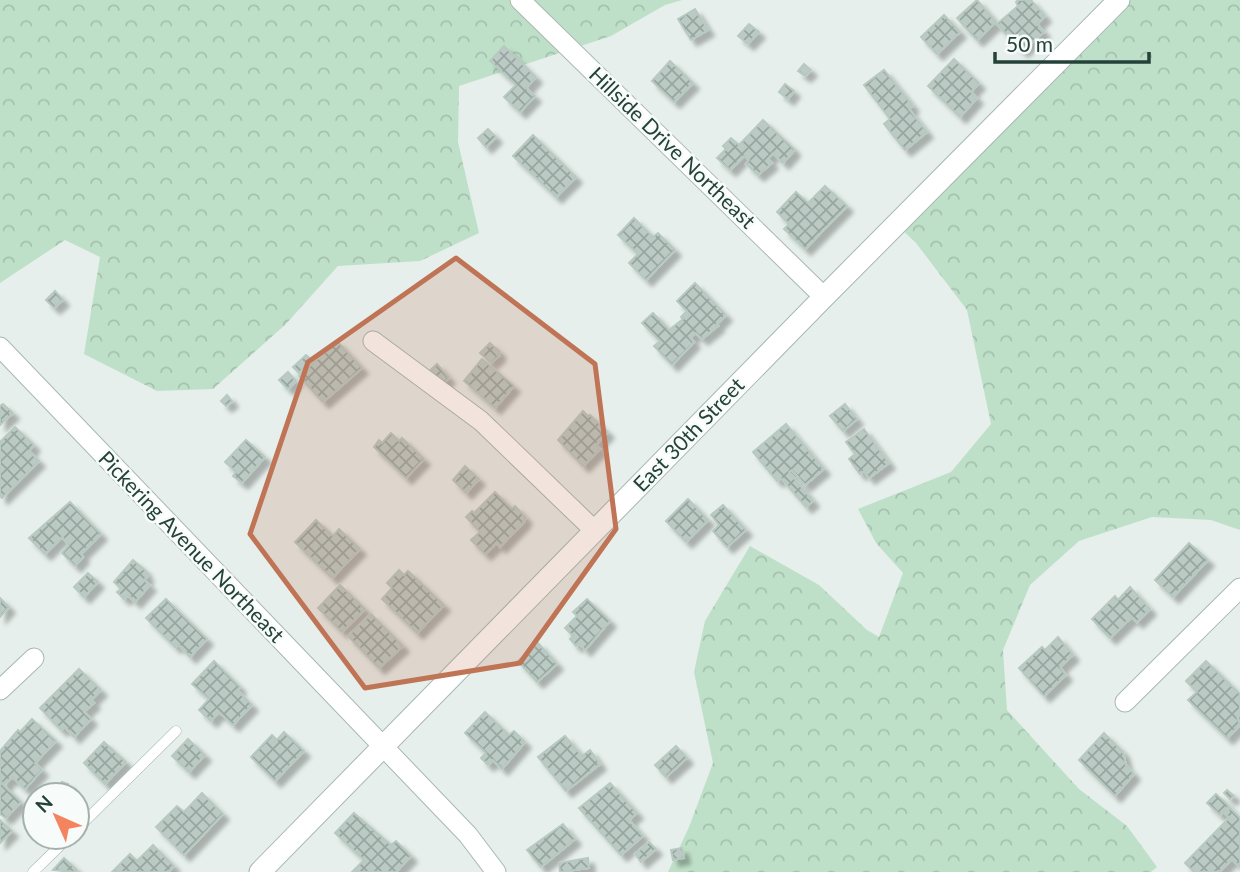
<svg xmlns="http://www.w3.org/2000/svg" width="1240" height="872" font-family="Lato,sans-serif">
	<style>
		.forest { fill: url(#forest-crowns) }
		.building { fill: url(#building-cross-hatch); stroke: #b8c9c2; stroke-width: 2; filter: url(#shadow) }
		.lines { fill: none; stroke-linecap: round; stroke-linejoin: round }
		.service-casing { stroke: #a8b8b2; stroke-width: 11 }
		.minor-casing { stroke: #a8b8b2; stroke-width: 21 }
		.tertiary-casing { stroke: #a8b8b2; stroke-width: 23 }
		.service { stroke: #fff; stroke-width: 10 }
		.minor { stroke: #fff; stroke-width: 19 }
		.tertiary { stroke: #fff; stroke-width: 21 }
		.marked { fill: #c07456; fill-opacity: 0.2; stroke: #c07456; stroke-width: 5; stroke-linejoin: round }
		.labels { text-anchor: middle; stroke-width: 5; stroke-linejoin: round; paint-order: stroke }
		.street-label { font-size: 21px; fill: #24423a; stroke: #f7fbf9 }
	</style>
	<defs>
		<pattern id="forest-crowns" width="20" height="18" patternUnits="userSpaceOnUse" patternTransform="scale(1.75)"><rect width="20" height="18" fill="#bfe0c8"/><path d="M2 6a3 3 0 1 1 6 0M12 15a3 3 0 1 1 6 0" fill="none" stroke="#a4c1ad"/></pattern>
		<pattern id="building-cross-hatch" width="8" height="8" patternUnits="userSpaceOnUse" patternTransform="scale(1.75)"><rect width="8" height="8" fill="#bbcac4"/><path d="M0 0l8 8M0 8l8-8" fill="none" stroke="#98a6a0"/></pattern>
		<filter id="shadow"><feDropShadow dx="6" dy="6" stdDeviation="2" flood-color="#0004"/></filter>
	</defs>
	<rect width="100%" height="100%" fill="#e6efeb"/>
	<!-- forest -->
	<g class="forest">
		<polygon points="0,0 682,0 665,5 611,36 459,86 458,142 479,233 420,261 338,266 285,325 213,389 157,391 84,354 100,257 65,240 0,283"/>
		<polygon points="1119,0 1240,0 1240,530 1211,520 1152,517 1079,541 1030,585 1003,650 1007,710 1079,789 1127,826 1157,867 1151,872 668,872 689,827 713,763 694,672 705,621 750,546 819,585 867,630 879,637 903,573 876,543 858,509 951,472 991,424 967,310 916,243 896,224"/>
	</g>
	<!-- building -->
	<g class="building">
		<polygon points="977,0 996,22 977,40 957,18"/>
		<polygon points="1018,0 1031,0 1045,16 1037,24 1044,32 1022,51 997,24 1018,6 1016,2"/>
		<polygon points="695,9 708,30 691,40 678,19"/>
		<polygon points="944,15 960,32 937,54 921,37"/>
		<polygon points="749,24 759,32 748,44 738,36"/>
		<polygon points="504,46 536,77 526,88 535,96 520,112 504,97 516,85 490,61"/>
		<polygon points="954,59 979,83 971,92 977,98 960,117 928,86"/>
		<polygon points="670,61 693,83 674,102 652,81"/>
		<polygon points="804,64 811,70 805,76 798,71"/>
		<polygon points="884,70 913,106 909,109 927,132 905,150 884,124 890,119 864,85"/>
		<polygon points="785,84 794,91 788,99 779,92"/>
		<polygon points="763,120 794,149 793,152 783,163 773,153 768,159 772,163 758,175 746,164 749,160 744,156 730,170 717,158 726,149 723,146 731,138 739,145"/>
		<polygon points="488,129 496,137 486,147 478,138"/>
		<polygon points="533,135 576,177 556,197 513,156"/>
		<polygon points="825,186 847,206 805,249 784,229 789,224 777,212 796,192 808,203"/>
		<polygon points="634,218 653,237 658,233 675,250 646,280 629,263 638,254 618,235"/>
		<polygon points="695,283 726,315 716,325 718,326 702,339 696,333 690,338 694,342 672,365 654,346 660,341 642,323 653,313 669,330 683,319 681,317 687,311 677,301"/>
		<polygon points="55,291 63,300 54,308 46,300"/>
		<polygon points="337,341 362,368 323,402 299,376"/>
		<polygon points="490,343 500,352 497,355 499,356 491,363 480,353"/>
		<polygon points="306,355 312,360 299,373 293,367"/>
		<polygon points="482,359 514,386 495,408 464,381"/>
		<polygon points="437,364 449,378 438,388 426,374"/>
		<polygon points="288,372 296,381 288,389 279,380"/>
		<polygon points="227,395 232,401 226,406 221,401"/>
		<polygon points="3,404 13,413 0,425 0,406"/>
		<polygon points="845,404 857,419 843,431 830,416"/>
		<polygon points="583,411 588,416 590,415 608,432 596,445 600,449 583,466 558,440"/>
		<polygon points="786,424 824,469 805,485 792,470 789,472 813,501 806,507 781,478 777,481 753,452"/>
		<polygon points="15,427 34,445 29,451 39,461 2,498 0,496 0,442"/>
		<polygon points="864,429 889,463 869,478 864,471 860,474 849,459 855,454 846,442"/>
		<polygon points="391,433 399,441 402,438 424,459 406,478 374,447 379,440 382,443"/>
		<polygon points="246,440 265,457 242,483 233,476 236,472 225,462"/>
		<polygon points="465,466 479,479 466,493 453,480"/>
		<polygon points="495,492 512,509 515,506 526,518 523,521 524,522 500,547 497,543 485,554 471,540 480,532 466,517 472,511 474,513"/>
		<polygon points="688,499 708,520 686,542 666,521"/>
		<polygon points="70,502 101,534 81,554 83,557 75,566 62,553 69,545 62,537 45,554 29,538"/>
		<polygon points="723,505 746,530 727,547 713,531 719,525 711,515"/>
		<polygon points="316,520 333,536 339,529 360,549 332,578 295,542"/>
		<polygon points="1189,543 1208,560 1173,597 1155,580"/>
		<polygon points="133,560 146,571 144,574 148,576 144,580 150,585 135,602 128,595 124,599 117,592 121,589 114,582"/>
		<polygon points="399,570 404,575 408,571 444,605 417,633 382,599 392,588 387,583"/>
		<polygon points="88,573 98,582 84,597 74,587"/>
		<polygon points="340,585 365,609 342,632 318,608"/>
		<polygon points="1130,587 1150,609 1137,622 1132,617 1110,638 1092,619 1115,596 1118,600"/>
		<polygon points="0,598 9,607 0,617"/>
		<polygon points="166,599 207,639 190,657 178,644 175,647 146,618"/>
		<polygon points="587,599 610,621 585,650 579,643 576,646 570,639 573,636 565,628 577,616 573,612"/>
		<polygon points="371,614 403,646 379,668 348,636"/>
		<polygon points="1058,637 1073,655 1060,667 1066,675 1044,696 1019,668 1042,647 1045,650"/>
		<polygon points="538,643 557,664 537,682 518,661"/>
		<polygon points="214,661 240,687 237,690 252,705 233,725 219,712 211,721 199,710 209,699 192,684"/>
		<polygon points="1206,661 1240,694 1240,715 1237,717 1240,725 1227,738 1188,700 1197,692 1186,681"/>
		<polygon points="79,669 101,690 91,700 94,703 84,712 91,719 74,737 65,727 61,730 40,708"/>
		<polygon points="485,712 509,735 514,731 525,742 502,769 493,760 488,765 481,758 486,753 465,733"/>
		<polygon points="32,719 56,741 35,763 42,770 25,789 12,777 4,785 0,781 0,751 18,730 20,732"/>
		<polygon points="284,732 304,751 275,781 251,757 272,735 277,740"/>
		<polygon points="1104,733 1123,752 1126,765 1134,774 1115,796 1079,760"/>
		<polygon points="565,736 582,756 590,750 600,764 566,791 538,757"/>
		<polygon points="188,739 205,755 189,772 172,756"/>
		<polygon points="104,742 126,762 105,784 84,763"/>
		<polygon points="676,746 687,758 666,777 655,765"/>
		<polygon points="0,782 21,802 6,818 0,814"/>
		<polygon points="62,782 68,784 69,790 65,795 59,794 57,787"/>
		<polygon points="610,783 637,813 629,820 643,836 621,855 579,808"/>
		<polygon points="1227,790 1234,796 1230,799 1224,793"/>
		<polygon points="202,793 223,814 184,855 156,827 177,806 184,812"/>
		<polygon points="1216,794 1229,806 1220,815 1207,803"/>
		<polygon points="1230,808 1240,818 1240,867 1232,859 1219,872 1194,872 1185,863 1229,818 1225,813"/>
		<polygon points="354,813 391,845 396,841 411,856 396,872 352,872 364,860 335,833"/>
		<polygon points="0,820 12,831 0,843"/>
		<polygon points="563,824 575,839 541,867 527,850"/>
		<polygon points="649,842 656,849 641,862 635,854"/>
		<polygon points="153,845 174,866 168,872 112,872 130,854 137,861"/>
		<polygon points="682,848 684,858 673,860 671,850"/>
		<polygon points="64,858 77,870 75,872 53,870"/>
		<polygon points="588,858 589,868 560,872 559,863"/>
	</g>
	<g class="lines">
		<!-- service casing -->
		<g class="service-casing">
			<g id="service">
				<polyline points="77,829 176,731"/>
				<polyline points="33,872 69,837"/>
			</g>
		</g>
		<!-- minor casing -->
		<g class="minor-casing">
			<g id="minor">
				<polyline points="520,0 824,297"/>
				<polyline points="373,341 481,421 595,531"/>
				<polyline points="0,347 468,835 496,872"/>
				<polyline points="0,690 34,658"/>
				<polyline points="1125,702 1240,588"/>
			</g>
		</g>
		<!-- tertiary casing -->
		<g class="tertiary-casing">
			<polyline id="tertiary" points="260,872 824,297 1119,0"/>
		</g>
		<!-- service -->
		<use href="#service" class="service"/>
		<!-- minor -->
		<use href="#minor" class="minor"/>
		<!-- tertiary -->
		<use href="#tertiary" class="tertiary"/>
	</g>
	<!-- marked area -->
	<path class="marked" d="M 456,258 L 595,364 L 616,529 L 520,663 L 365,688 L 250,534 L 308,362 Z"/>
	<g class="labels">
		<!-- street labels -->
		<g class="street-label">
			<text transform="translate(672 148) rotate(44)" y="7">Hillside Drive Northeast</text>
			<text transform="translate(689 435) rotate(-46)" y="7">East 30th Street</text>
			<text transform="translate(191 547) rotate(46)" y="7">Pickering Avenue Northeast</text>
		</g>
	</g>
	<!-- north arrow -->
	<g transform="translate(56 816) rotate(315)"><circle r="33" fill="#f7fbf9" stroke="#a3b1ad" stroke-width="2"/>
	<path d="M0-5L12 26L0 18L-12 26Z" fill="#f4845f"/>
	<text y="-10" font-size="19" font-weight="bold" text-anchor="middle" fill="#24423a">N</text>
	</g>
	<!-- scale -->
	<path d="M995 52v10h154v-10" fill="none" stroke="#24423a" stroke-width="3.5"/>
	<text x="1006" y="52" font-size="21" fill="#24423a" stroke="#f7fbf9" stroke-width="5" paint-order="stroke">50 m</text>
</svg>
